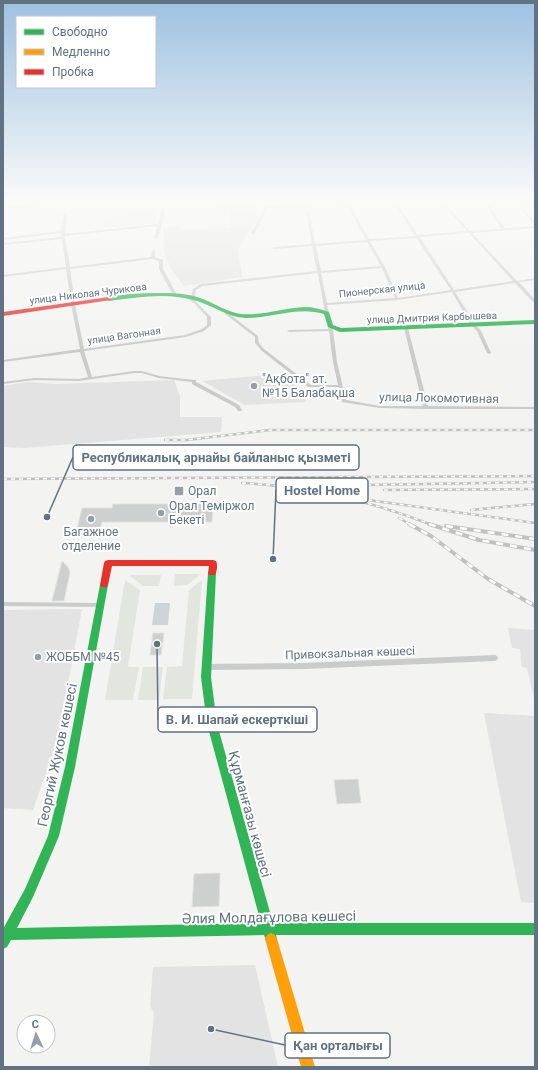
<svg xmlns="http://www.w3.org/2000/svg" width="538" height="1070" font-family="Roboto,sans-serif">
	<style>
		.built { fill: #e2e3e2 }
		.green { fill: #e2e6df }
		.water { fill: #ccd4d7 }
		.building { fill: #cecfcf; stroke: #e2e2e1 }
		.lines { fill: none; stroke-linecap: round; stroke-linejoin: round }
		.street { fill: #cacccc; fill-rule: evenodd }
		.fast { fill: #30b455; fill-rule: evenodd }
		.slow { fill: #ff9f0a; fill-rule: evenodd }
		.jam { fill: #e5322d; fill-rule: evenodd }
		.rail-far1-casing { stroke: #c0c2c2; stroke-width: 2.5 }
		.rail-casing { stroke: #c0c2c2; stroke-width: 4 }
		.rail-far1 { stroke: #fff; stroke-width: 1.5; stroke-dasharray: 4; stroke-linecap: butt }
		.rail { stroke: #fff; stroke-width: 2.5; stroke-dasharray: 7; stroke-linecap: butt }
		.poi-dot { fill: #94a0a9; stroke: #fff; stroke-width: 1.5 }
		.labels { text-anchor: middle; stroke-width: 4; stroke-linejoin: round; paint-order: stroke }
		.far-street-label { font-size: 10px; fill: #617382; stroke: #fff }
		.poi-label { font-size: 12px; fill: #617382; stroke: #fff; text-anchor: start }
		.street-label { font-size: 12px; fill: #617382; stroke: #fff }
		.near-street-label { font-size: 14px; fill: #617382; stroke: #fff }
		.leader { fill: none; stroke: #617382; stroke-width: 1.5 }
		.callout-dot { fill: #617382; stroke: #fff; stroke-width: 1.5 }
		.callout { fill: #fff; stroke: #617382; stroke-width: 1.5 }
		.callout-label { font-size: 13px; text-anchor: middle; font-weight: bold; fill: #617382 }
	</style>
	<rect width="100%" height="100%" fill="#f3f3f1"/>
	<!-- built -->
	<g class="built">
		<polygon points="215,202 266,202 266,204 260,205 256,212 261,213 238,249 242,277 184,286 173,272 166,257 164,248 163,227 180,226 180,229 231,228 230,212 217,213"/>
		<polygon points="155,207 154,224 104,227 105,210"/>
		<polygon points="278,374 305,391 306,402 245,405 202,381"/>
		<polygon points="174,380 180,396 180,417 222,417 221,432 24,448 3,447 3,386 28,382 56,384"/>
		<polygon points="82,609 57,741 33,810 3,808 3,610"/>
		<polygon points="508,628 535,630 535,703 527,668 522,667 520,649 512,648"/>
		<polygon points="484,713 535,716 535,903 521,902"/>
		<polygon points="255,965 278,1067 149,1067 154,1013 150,1006 153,967"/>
	</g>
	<!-- green -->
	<g class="green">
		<polygon points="175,574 201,574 187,585 174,586"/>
		<polygon points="129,575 161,575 159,586 143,586"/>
		<polygon points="125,580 140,590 128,667 139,667 133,700 105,700"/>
		<polygon points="202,580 192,699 163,699 167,667 182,666 189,590"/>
		<polygon points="143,667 163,667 159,700 138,700"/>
	</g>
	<!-- water -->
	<polygon class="water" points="155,603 170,603 168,625 152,625"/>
	<!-- building -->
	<g class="building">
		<polygon points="113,504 213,504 212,522 102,522 100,529 89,529 88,537 75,537 82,508 112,508"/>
		<polygon points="62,561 68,567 70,572 64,601 52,601"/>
		<polygon points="153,633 164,633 161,655 150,655"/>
		<polygon points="358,779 361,803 337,804 334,780"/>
		<polygon points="220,873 219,906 192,907 194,874"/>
	</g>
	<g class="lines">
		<!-- street -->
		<g class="street">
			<polygon points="54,202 66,202 3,210 3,208"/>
			<path d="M 156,202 L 159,202 L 165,211 L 162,225 L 157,239 L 154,238 L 157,226 L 65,236 L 70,267 L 151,257 L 152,251 L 155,250 L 155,257 L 163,260 L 163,269 L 177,295 L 175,296 L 173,295 L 159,269 L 159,261 L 153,259 L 70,269 L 75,304 L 84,349 L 185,335 L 202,329 L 207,325 L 207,317 L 195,304 L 186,297 L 188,296 L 191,298 L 193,289 L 201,284 L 317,271 L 312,246 L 274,249 L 272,248 L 274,247 L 312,244 L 305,207 L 268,208 L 255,233 L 252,234 L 251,233 L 265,207 L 267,206 L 305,205 L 306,203 L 308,205 L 346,203 L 346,202 L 349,202 L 349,203 L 406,202 L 397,203 L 418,235 L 467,231 L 440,202 L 443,202 L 470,231 L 501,229 L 484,202 L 487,202 L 505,228 L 535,226 L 535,228 L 472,233 L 517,281 L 535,278 L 535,280 L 519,282 L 535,300 L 535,303 L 534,303 L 515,283 L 455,292 L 475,324 L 481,331 L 491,353 L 489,354 L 487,353 L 477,331 L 471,325 L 452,292 L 397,300 L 327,305 L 329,313 L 327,314 L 325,313 L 318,273 L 203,286 L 196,290 L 194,300 L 211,317 L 211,325 L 204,331 L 186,337 L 84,351 L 92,377 L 134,371 L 142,371 L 159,376 L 194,380 L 196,380 L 196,382 L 239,405 L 242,410 L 242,411 L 238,411 L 235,407 L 192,384 L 192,382 L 159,378 L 142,373 L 134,373 L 79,381 L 34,380 L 3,384 L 3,382 L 34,378 L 79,379 L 88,377 L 80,352 L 3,362 L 3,360 L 80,349 L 71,304 L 66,269 L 3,277 L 3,275 L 66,267 L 62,239 L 3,245 L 3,243 L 62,237 L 61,233 L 3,240 L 3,238 L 61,231 L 63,214 L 65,213 L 67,214 L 65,234 L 158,224 L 161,211 ZM 394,203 L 415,236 L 369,239 L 350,205 ZM 347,205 L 366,240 L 315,244 L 308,206 ZM 469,233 L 513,281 L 454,290 L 420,237 ZM 416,238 L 451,290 L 398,298 L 385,267 L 370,241 ZM 367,242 L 381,266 L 321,271 L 316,246 ZM 382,268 L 395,298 L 327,303 L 321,273 Z"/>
			<polygon points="515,202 518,202 535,222 535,225"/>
			<polygon points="225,312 227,312 258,336 259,343 264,349 311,385 338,385 333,362 329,331 289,332 287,331 289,330 328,329 329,325 331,325 333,330 337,362 346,400 380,406 423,406 404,328 406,327 408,328 428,406 535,407 535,409 426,409 380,408 342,402 339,387 308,387 262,351 255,343 255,337 225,314"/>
			<polygon points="3,602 101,603 103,603 104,605 103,607 101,607 3,606"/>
			<polygon points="495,655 497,656 498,658 497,660 495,661 304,669 206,670 204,669 203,667 204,665 206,664 304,663"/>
		</g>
		<!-- fast -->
		<g class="fast">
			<path d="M 155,293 C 171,293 188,293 203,299 C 216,304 227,312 241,314 C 262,316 283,308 305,307 C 313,307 321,309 329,312 L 333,325 L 341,328 L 535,320 L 535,324 L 340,332 L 328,327 L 324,314 C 298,306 273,318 246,318 C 227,317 214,306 197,301 C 169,292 138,297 109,301 L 106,299 C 114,294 144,293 155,293 Z"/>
			<polygon points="212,570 215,571 216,573 211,677 217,724 273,923 535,923 535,935 276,935 277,939 275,943 271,945 267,943 264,935 11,940 7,947 3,949 3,929 25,889 48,836 65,767 100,585 101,583 107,583 108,585 75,767 59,836 33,897 17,928 261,923 207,724 201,677 208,573 209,571"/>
		</g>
		<!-- slow -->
		<polygon class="slow" points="271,933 275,935 277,939 315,1067 301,1067 265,939 267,935"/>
		<!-- jam -->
		<g class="jam">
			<polygon points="109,297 112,299 111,300 3,316 3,312"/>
			<path d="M 108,560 L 213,560 L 216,561 C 218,565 217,571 215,575 L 209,575 L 208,573 L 209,566 L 112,566 L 108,585 L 107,587 L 101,587 L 100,585 L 104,563 L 105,561 Z"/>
		</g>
		<!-- rail-far1 casing -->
		<g class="rail-far1-casing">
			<g id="rail-far1">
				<polyline points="165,440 187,440 270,430 535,430"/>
				<polyline points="3,479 535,476"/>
				<path d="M 242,483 C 307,486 371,501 432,525"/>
				<polyline points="311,486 535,482"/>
				<polyline points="384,490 535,489"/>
				<polyline points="368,500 535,523"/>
				<polyline points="471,510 535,504"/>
				<polyline points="399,518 411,525"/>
			</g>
		</g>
		<!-- rail casing -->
		<g class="rail-casing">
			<g id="rail">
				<polyline points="409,524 431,536 488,579 535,606"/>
				<polyline points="429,524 479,540 535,550"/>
				<polyline points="446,526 535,539"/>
			</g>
		</g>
		<!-- rail-far1 -->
		<use href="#rail-far1" class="rail-far1"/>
		<!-- rail -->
		<use href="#rail" class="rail"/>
	</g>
	<!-- sky -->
	<linearGradient id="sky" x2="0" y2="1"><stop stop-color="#9dc1e1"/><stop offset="0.57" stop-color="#fafaf9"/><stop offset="1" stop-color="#fafaf9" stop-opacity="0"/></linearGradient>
	<rect width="538" height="352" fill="url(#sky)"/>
	<!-- markers -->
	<g class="poi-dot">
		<circle cx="254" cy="386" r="4"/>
		<rect x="174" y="486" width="10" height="10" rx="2"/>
		<circle cx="161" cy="513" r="4"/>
		<circle cx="91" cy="519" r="4"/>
		<circle cx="38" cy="657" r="4"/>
	</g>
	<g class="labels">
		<!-- far-street labels -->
		<g class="far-street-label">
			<text transform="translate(382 289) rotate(-6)" y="4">Пионерская улица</text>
			<text transform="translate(88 293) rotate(-7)" y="4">улица Николая Чурикова</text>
			<text transform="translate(432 317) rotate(-2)" y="4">улица Дмитрия Карбышева</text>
			<text transform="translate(124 335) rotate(-8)" y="4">улица Вагонная</text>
		</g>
		<!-- poi labels -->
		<g class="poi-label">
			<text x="262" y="383">"Ақбота" ат.<tspan x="262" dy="14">№15 Балабақша</tspan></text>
			<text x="188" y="495">Орал</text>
			<text x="169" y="510">Орал Теміржол<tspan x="169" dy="14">Бекеті</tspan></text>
			<text x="91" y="536" text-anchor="middle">Багажное<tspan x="91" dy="14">отделение</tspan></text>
			<text x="46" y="661">ЖОББМ №45</text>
		</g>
		<!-- street labels -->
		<g class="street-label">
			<text transform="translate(439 398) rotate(1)" y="4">улица Локомотивная</text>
			<text transform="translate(350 653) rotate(-2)" y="4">Привокзальная көшесі</text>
		</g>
		<!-- near-street labels -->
		<g class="near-street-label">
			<text transform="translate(57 755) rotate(-78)" y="5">Георгий Жуков көшесі</text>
			<text transform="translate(250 814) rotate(75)" y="5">Құрманғазы көшесі</text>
			<text transform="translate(269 917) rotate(-1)" y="5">Әлия Молдағұлова көшесі</text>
		</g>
	</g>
	<!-- callouts -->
	<path class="leader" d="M47 517L73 457M273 559L276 490M157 644L158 720M211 1029L285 1045"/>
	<g class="callout-dot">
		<circle cx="47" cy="517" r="4"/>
		<circle cx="273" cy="559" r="4"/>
		<circle cx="157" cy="644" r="4"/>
		<circle cx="211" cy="1029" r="4"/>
	</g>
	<g class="callout">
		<rect x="73" y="445" width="286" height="25" rx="4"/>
		<rect x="276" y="478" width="92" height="25" rx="4"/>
		<rect x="158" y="707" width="159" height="25" rx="4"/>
		<rect x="285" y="1033" width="105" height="25" rx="4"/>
	</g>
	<g class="callout-label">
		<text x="216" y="462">Республикалық арнайы байланыс қызметі</text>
		<text x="322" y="495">Hostel Home</text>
		<text x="237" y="724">В. И. Шапай ескерткіші</text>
		<text x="338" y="1050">Қан орталығы</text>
	</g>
	<!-- border -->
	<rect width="538" height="1070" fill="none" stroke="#617382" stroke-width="8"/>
	<!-- legend -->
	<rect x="16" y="16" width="140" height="72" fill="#ffffff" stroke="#c0c7cd"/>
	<rect x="24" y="29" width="20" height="6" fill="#30b455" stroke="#c0c7cd"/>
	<text x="52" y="36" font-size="12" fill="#617382">Свободно</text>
	<rect x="24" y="49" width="20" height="6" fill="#ff9f0a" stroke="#c0c7cd"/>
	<text x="52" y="56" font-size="12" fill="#617382">Медленно</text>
	<rect x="24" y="69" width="20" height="6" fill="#e5322d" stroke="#c0c7cd"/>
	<text x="52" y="76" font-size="12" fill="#617382">Пробка</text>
	<!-- north arrow -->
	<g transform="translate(36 1034) rotate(356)"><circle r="19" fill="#ffffff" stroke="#c0c7cd"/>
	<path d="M0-3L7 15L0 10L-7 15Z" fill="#94a0a9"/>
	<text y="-6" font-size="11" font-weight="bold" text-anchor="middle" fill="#617382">С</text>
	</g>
</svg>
